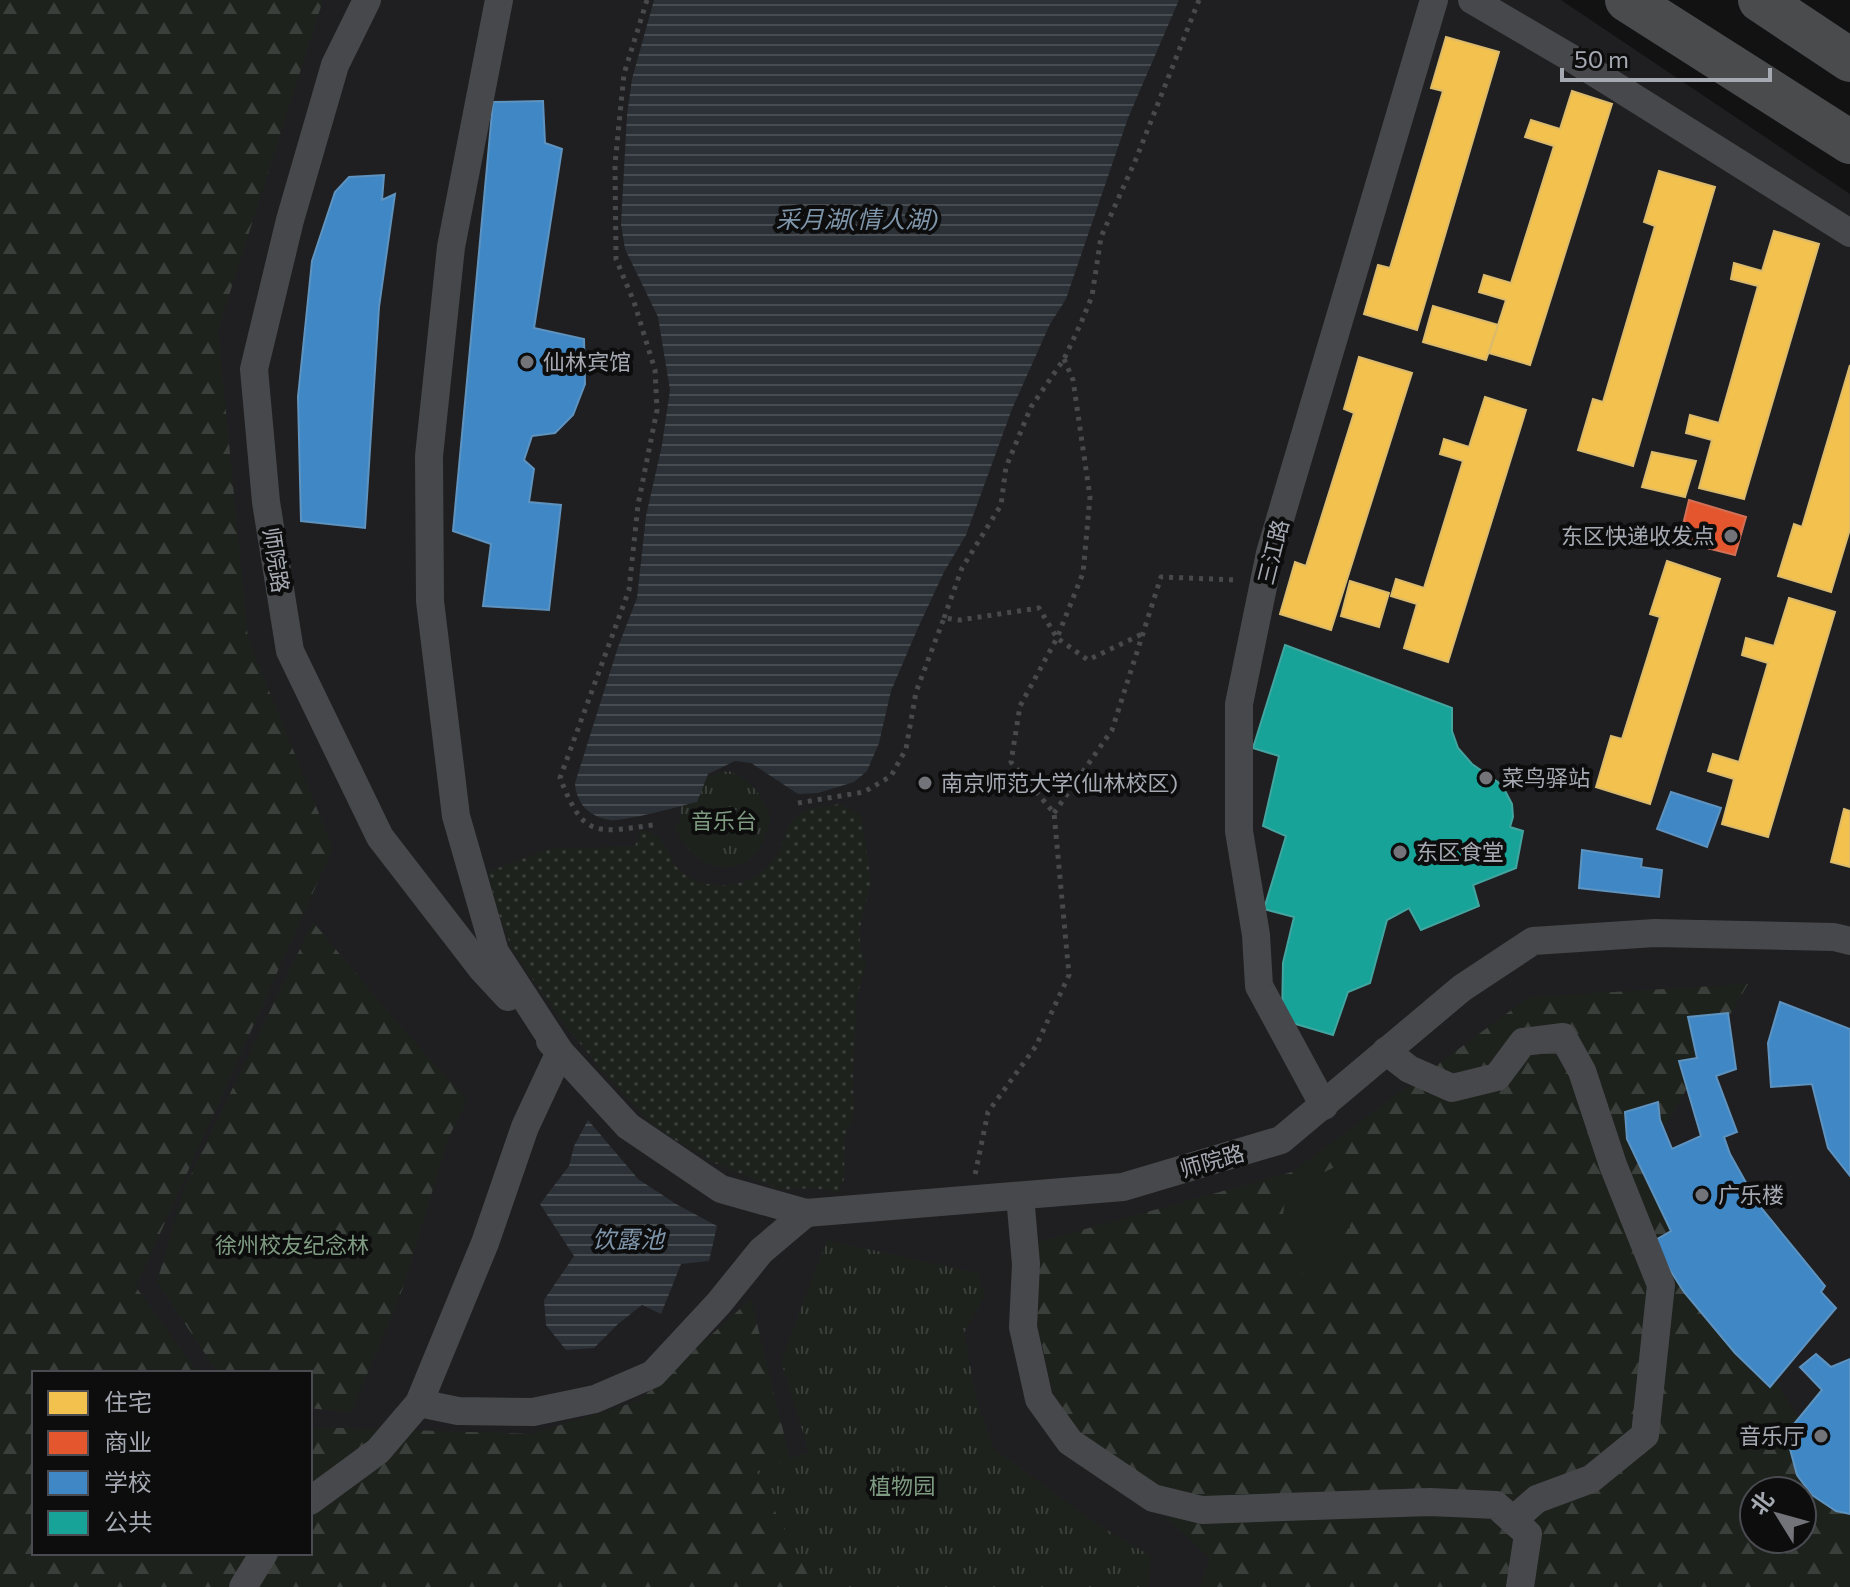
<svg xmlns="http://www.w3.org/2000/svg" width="1850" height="1587" font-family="Commissioner,'Noto Sans SC',sans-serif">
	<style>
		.built { fill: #1f1f21; fill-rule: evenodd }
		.grass { fill: url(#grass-dots) }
		.forest { fill: url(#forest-firs); fill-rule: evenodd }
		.park { fill: url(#park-tufts) }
		.pitch { fill: #1d221d }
		.water { fill: url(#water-rules) }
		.homes { fill: #f2c14e; stroke: #dbba6c; stroke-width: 2 }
		.shops { fill: #e4572e; stroke: #d17056; stroke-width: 2 }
		.schools { fill: #3f88c5; stroke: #5e92bf; stroke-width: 2 }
		.public { fill: #17a398; stroke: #42a5a0; stroke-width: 2 }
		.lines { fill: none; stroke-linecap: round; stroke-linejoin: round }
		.path { stroke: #48494c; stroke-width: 5; stroke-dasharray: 4 6; stroke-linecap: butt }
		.minor { stroke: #47484b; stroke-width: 28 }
		.primary { stroke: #4a4b4d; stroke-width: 44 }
		.poi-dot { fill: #72747a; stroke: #0d0d0e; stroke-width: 3 }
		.labels { text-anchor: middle; stroke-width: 8; stroke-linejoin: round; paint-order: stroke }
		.poi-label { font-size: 22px; fill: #a5a9b2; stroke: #0d0d0e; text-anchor: start }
		.street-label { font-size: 22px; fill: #a5a9b2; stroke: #0d0d0e }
		.park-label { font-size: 22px; fill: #7e9b81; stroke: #0d0d0e }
		.water-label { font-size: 24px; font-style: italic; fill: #7f95aa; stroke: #0d0d0e }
	</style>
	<defs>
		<pattern id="grass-dots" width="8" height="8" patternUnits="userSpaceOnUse" patternTransform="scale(2)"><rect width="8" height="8" fill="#1d221d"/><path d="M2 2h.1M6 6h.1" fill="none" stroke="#3b3f3b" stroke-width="1.8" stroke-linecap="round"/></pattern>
		<pattern id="forest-firs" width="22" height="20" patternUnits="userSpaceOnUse" patternTransform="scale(2)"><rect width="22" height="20" fill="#1d221d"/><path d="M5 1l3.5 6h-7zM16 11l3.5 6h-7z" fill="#3b3f3b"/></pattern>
		<pattern id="park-tufts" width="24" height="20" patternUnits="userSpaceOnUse" patternTransform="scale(2)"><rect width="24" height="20" fill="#1d221d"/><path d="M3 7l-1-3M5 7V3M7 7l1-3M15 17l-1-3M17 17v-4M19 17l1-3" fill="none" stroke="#3b3f3b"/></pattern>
		<pattern id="water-rules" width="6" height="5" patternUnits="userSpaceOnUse" patternTransform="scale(2)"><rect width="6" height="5" fill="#2b3136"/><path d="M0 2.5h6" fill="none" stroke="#474c51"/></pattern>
	</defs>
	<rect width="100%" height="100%" fill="#121213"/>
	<!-- built -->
	<path class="built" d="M 0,0 L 1561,0 L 1850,194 L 1850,1587 L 0,1587 ZM 34,1373 L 310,1373 L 310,1553 L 34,1553 ZM 1754,1491 L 1802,1491 L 1802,1539 L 1754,1539 Z"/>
	<!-- grass -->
	<path class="grass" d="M 839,804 L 861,815 L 871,881 L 859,932 L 861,950 L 866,963 L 857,996 L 853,1071 L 854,1115 L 845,1135 L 844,1179 L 839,1192 L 812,1188 L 781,1190 L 715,1163 L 672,1138 L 650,1122 L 603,1072 L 559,1017 L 512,949 L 497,910 L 488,872 L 548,849 L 635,846 L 641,830 C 646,831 654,833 658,837 C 670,849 671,867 687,876 C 717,894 761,885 778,853 C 786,838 785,823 803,812 C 812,807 829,806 839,804 Z"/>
	<!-- forest -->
	<g class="forest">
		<polygon points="0,0 323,0 218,330 248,639 333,848 136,1287 198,1373 34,1373 34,1553 310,1553 310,1427 531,1434 638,1401 751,1299 813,1553 832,1587 0,1587"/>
		<polygon points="313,922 393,1018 467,1100 448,1139 403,1288 351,1413 310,1408 310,1373 218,1373 157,1282 183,1191"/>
		<path d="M 1748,984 L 1641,1167 L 1805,1428 L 1850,1510 L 1850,1587 L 1200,1587 L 1210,1558 L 1058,1416 L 1020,1247 L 1292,1172 L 1529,997 ZM 1754,1491 L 1802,1491 L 1802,1539 L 1754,1539 Z"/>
	</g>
	<!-- park -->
	<g class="park">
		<path d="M 729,771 C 754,783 759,792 771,816 C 767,830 763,848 752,857 C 721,883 687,856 675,827 L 681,820 C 678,788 702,775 729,771 Z"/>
		<polygon points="827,1240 977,1273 985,1295 964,1333 977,1401 994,1449 1097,1524 1151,1556 1149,1587 814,1587 755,1472 809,1452 781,1361"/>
	</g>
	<!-- pitch -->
	<polygon class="pitch" points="1335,1167 1347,1205 1350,1228 1339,1229 1347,1257 1315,1277 1300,1273 1297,1260 1281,1233 1286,1190"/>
	<!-- water -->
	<g class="water">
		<path d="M 654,0 L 1179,0 L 1128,118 L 1066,299 L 1050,324 L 1012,409 L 966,535 L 944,572 L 917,630 L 891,691 L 879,743 L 867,771 L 854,782 L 818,793 L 798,794 L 751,763 L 735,761 L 708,774 L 697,802 C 680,806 623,822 610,820 C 589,817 576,803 575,783 L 618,647 L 637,598 L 646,516 L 662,445 L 670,390 L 658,317 L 625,249 L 621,224 L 627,115 L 632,79 Z"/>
		<polygon points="588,1120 638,1179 676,1204 717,1226 709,1261 681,1264 661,1314 642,1305 618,1324 594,1348 566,1350 546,1325 544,1300 574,1256 540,1204 569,1166 574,1146"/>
	</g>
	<!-- homes -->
	<g class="homes">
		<polygon points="1446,37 1499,52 1417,330 1364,314 1378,265 1390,268 1443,91 1431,88"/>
		<polygon points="1572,91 1612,104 1530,365 1489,353 1506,300 1479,292 1484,275 1511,283 1554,146 1525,137 1531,120 1560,129"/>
		<polygon points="1659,171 1715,187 1633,466 1578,450 1593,399 1603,402 1655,226 1644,222"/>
		<polygon points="1774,231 1819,244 1744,499 1699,488 1712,440 1686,433 1690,415 1719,423 1758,286 1731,279 1734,263 1762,271"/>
		<polygon points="1433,306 1498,325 1486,360 1423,342"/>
		<polygon points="1359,357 1412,373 1331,630 1280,614 1295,562 1306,566 1354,413 1344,409"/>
		<polygon points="1850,365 1850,529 1831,592 1778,576 1794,524 1802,527"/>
		<polygon points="1485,397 1526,410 1448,662 1404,648 1417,604 1391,596 1396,579 1424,588 1463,461 1440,454 1444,439 1469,447"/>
		<polygon points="1652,452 1696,461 1685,497 1642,487"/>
		<polygon points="1667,561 1720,579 1650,804 1596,787 1611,736 1622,739 1660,617 1650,614"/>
		<polygon points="1350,581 1389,593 1379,627 1341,616"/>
		<polygon points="1789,598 1835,612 1768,837 1722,824 1734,779 1708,771 1713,754 1739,762 1768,663 1742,655 1746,638 1774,646"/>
		<polygon points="1844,809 1850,811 1850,867 1831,862"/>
	</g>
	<!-- shops -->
	<polygon class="shops" points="1689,500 1746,517 1735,555 1679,541"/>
	<!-- schools -->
	<g class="schools">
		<polygon points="543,101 545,143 562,149 534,328 584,339 585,384 573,415 555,433 532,436 524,460 534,469 529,502 561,505 549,610 483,606 491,544 453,531 493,102"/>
		<polygon points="384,175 382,200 395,194 379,307 365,528 301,521 298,397 312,261 335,192 349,177"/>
		<polygon points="1671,792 1721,808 1707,847 1657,829"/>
		<polygon points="1582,850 1642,859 1641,867 1662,870 1659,897 1579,888"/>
		<polygon points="1780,1002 1850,1029 1850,1176 1828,1148 1812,1084 1771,1087 1768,1043"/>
		<polygon points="1728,1013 1736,1069 1716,1076 1737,1132 1724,1137 1730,1154 1758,1204 1825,1286 1821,1292 1836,1308 1770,1387 1735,1353 1684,1292 1652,1242 1671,1231 1627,1139 1625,1112 1658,1102 1660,1120 1672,1149 1701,1136 1679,1061 1697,1058 1688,1017"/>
		<polygon points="1816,1354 1831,1367 1850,1359 1850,1514 1836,1511 1812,1495 1797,1475 1790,1449 1794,1424 1822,1390 1800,1367"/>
	</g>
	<!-- public -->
	<polygon class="public" points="1285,645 1452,708 1452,731 1458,748 1472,764 1502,785 1512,804 1513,817 1510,827 1523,831 1516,868 1473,885 1479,906 1421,930 1409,908 1387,920 1370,983 1348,992 1333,1035 1282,1020 1283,963 1294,917 1264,909 1286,836 1263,826 1279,756 1253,748"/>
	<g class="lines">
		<!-- path -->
		<g class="path">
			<path d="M 647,0 L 624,74 L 615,164 L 616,259 L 634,302 L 655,370 L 657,410 L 638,505 L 629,590 L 560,778 C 584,838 594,833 653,825"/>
			<polyline points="1064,359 1073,380 1090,497 1083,573 1057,638 1088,660 1142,634"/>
			<polyline points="944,618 962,568 1001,505 1006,467 1031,407 1064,359 1081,323 1092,296 1101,237 1136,159 1199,0"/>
			<polyline points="798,803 864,792 891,776 906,749 916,692 944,618 960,620 1039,608 1057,638 1020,706 1011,762 1054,813 1069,975 1036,1046 988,1112 975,1175"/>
			<polyline points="1054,813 1112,730 1161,577 1238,580"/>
		</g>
		<!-- minor -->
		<g class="minor">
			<polyline points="367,0 335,65 290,220 254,369 266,502 290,651 380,837 482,969 508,997"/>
			<polyline points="499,0 451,247 429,456 430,601 456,816 495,952 560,1052 628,1126 721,1189 806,1213 1123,1187 1281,1140 1462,988 1533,941 1655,933 1834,937 1850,941"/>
			<polyline points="1472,0 1571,58 1850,233"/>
			<polyline points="1386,1051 1409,1069 1452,1088 1497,1077 1523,1042 1563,1037 1582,1071 1613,1165 1661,1285 1645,1435 1591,1479 1537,1499 1513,1520"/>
			<polyline points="1324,1106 1259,986 1256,935 1239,831 1239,704 1270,553 1434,0"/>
			<polyline points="1020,1196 1026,1264 1023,1327 1039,1399 1070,1442 1153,1498 1202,1510 1430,1502 1496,1505 1528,1534 1520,1587"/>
			<polyline points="419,1403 458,1411 533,1412 595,1399 653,1374 719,1303 761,1251 806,1213"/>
			<polyline points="310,1501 378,1451 419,1403 485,1243 525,1127 560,1052 550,1041"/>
			<polyline points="243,1587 264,1553"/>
		</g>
		<!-- primary -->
		<g class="primary">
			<polyline points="1627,0 1850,142"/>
			<polyline points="1760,0 1850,60"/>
		</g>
	</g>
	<!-- markers -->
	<g class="poi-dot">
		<circle cx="527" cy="362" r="8"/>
		<circle cx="1731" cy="536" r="8"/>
		<circle cx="1486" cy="778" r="8"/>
		<circle cx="925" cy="783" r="8"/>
		<circle cx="1400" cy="852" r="8"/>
		<circle cx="1702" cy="1195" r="8"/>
		<circle cx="1821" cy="1436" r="8"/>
	</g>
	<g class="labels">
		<!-- poi labels -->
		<g class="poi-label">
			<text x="543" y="370">仙林宾馆</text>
			<text x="1715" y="544" text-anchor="end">东区快递收发点</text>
			<text x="1502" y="786">菜鸟驿站</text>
			<text x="941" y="791">南京师范大学(仙林校区)</text>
			<text x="1416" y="860">东区食堂</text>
			<text x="1718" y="1203">广乐楼</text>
			<text x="1805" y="1444" text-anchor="end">音乐厅</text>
		</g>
		<!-- street labels -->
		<g class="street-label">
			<text transform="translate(1273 552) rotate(-76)" y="8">三江路</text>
			<text transform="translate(276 560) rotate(81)" y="8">师院路</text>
			<text transform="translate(1212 1161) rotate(-16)" y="8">师院路</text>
		</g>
		<!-- park labels -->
		<g class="park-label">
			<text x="724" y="829">音乐台</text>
			<text x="292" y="1253">徐州校友纪念林</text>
			<text x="902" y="1494">植物园</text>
		</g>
		<!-- water labels -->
		<g class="water-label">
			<text x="857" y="228">采月湖(情人湖)</text>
			<text x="628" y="1248">饮露池</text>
		</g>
	</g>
	<!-- legend -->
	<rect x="32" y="1371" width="280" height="184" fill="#0d0d0e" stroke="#4a4b50" stroke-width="2"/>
	<rect x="48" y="1391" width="40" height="24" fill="#f2c14e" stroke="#4a4b50" stroke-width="2"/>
	<text x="104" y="1411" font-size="24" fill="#a5a9b2">住宅</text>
	<rect x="48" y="1431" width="40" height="24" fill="#e4572e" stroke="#4a4b50" stroke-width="2"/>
	<text x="104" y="1451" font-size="24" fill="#a5a9b2">商业</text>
	<rect x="48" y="1471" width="40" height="24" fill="#3f88c5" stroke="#4a4b50" stroke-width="2"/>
	<text x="104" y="1491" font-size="24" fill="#a5a9b2">学校</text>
	<rect x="48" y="1511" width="40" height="24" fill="#17a398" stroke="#4a4b50" stroke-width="2"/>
	<text x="104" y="1531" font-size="24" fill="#a5a9b2">公共</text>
	<!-- north arrow -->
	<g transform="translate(1778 1515) rotate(307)"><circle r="38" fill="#0d0d0e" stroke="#4a4b50" stroke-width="2"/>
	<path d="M0-6L14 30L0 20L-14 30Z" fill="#72747a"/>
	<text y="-12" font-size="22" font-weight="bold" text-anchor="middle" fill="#a5a9b2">北</text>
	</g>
	<!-- scale -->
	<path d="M1562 68v12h208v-12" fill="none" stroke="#a5a9b2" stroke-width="4"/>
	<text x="1574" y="68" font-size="24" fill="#a5a9b2" stroke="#0d0d0e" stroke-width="6" paint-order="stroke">50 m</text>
</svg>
